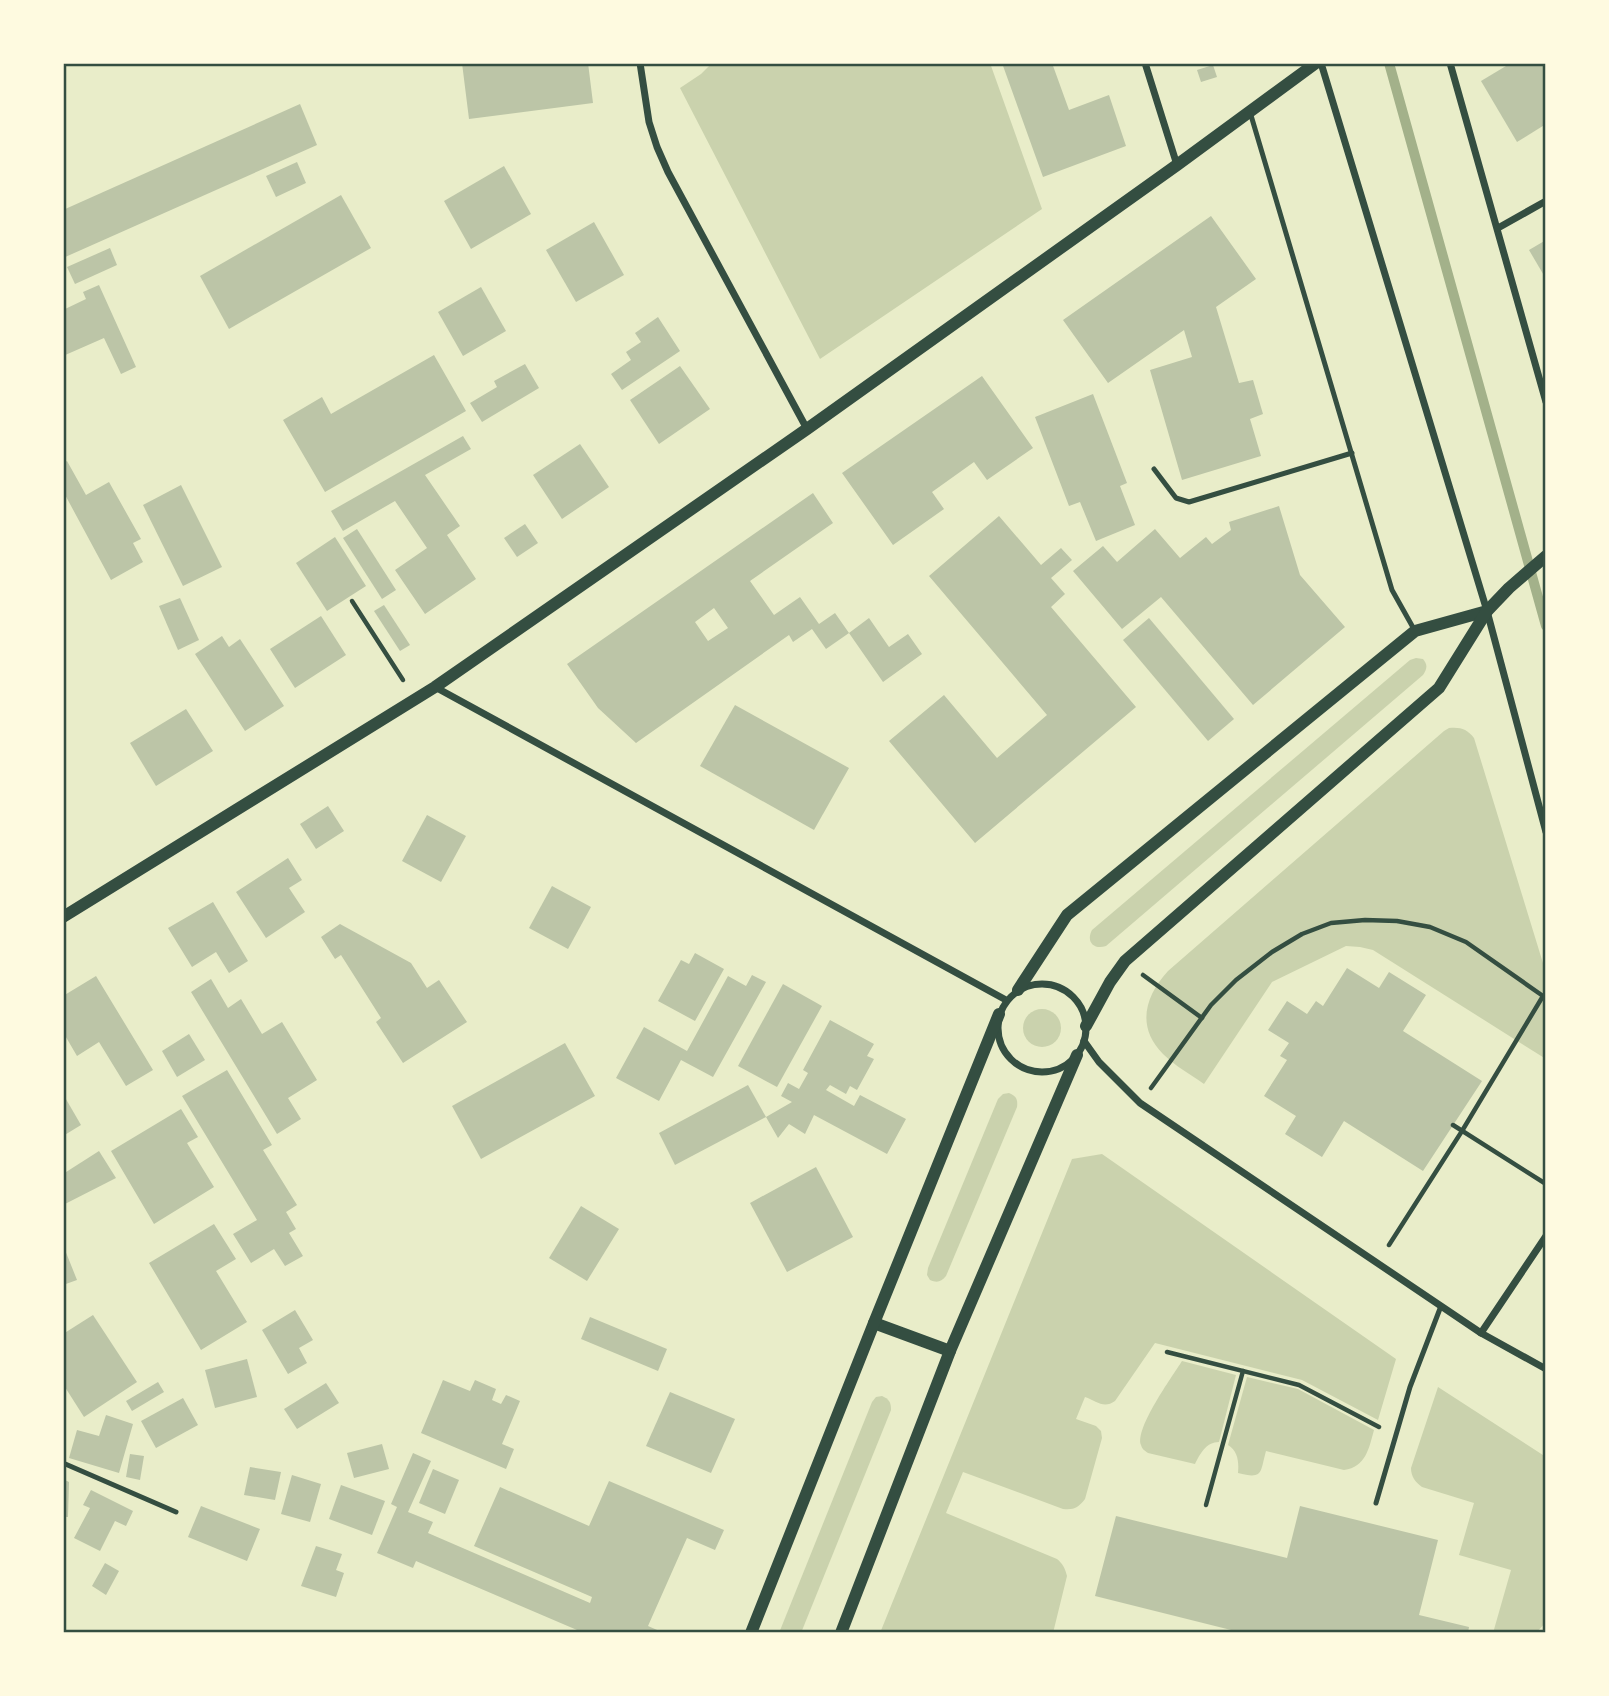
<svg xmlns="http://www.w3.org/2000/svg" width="1609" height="1696" font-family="Jost,sans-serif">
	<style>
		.green { fill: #cad2ad }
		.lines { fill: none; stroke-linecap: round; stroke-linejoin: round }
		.stream { stroke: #a3b18a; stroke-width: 10 }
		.building { fill: #bcc5a7; fill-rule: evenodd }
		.path { stroke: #344e41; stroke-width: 4.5 }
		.service { stroke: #344e41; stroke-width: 5 }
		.minor { stroke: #344e41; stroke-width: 7 }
		.tertiary { stroke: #344e41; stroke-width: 12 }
		.neatline { fill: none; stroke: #344e41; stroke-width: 2.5 }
	</style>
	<rect width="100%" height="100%" fill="#e9edc9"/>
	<!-- green -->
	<g class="green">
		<polygon points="712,63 990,63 1042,209 820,359 680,88 701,74"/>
		<path d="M 1416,658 L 1423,659 C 1428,665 1427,669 1423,675 L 1106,946 C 1093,950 1086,941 1092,930 L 1410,660 Z"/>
		<path d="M 1449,728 C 1461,727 1467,729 1474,738 L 1546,973 L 1546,1059 L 1373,950 L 1360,947 L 1346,946 L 1272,982 L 1204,1084 C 1190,1074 1175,1066 1163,1054 C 1136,1027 1145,996 1168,971 L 1444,731 Z"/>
		<circle cx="1042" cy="1028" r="19"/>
		<path d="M 1009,1093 C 1016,1096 1018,1099 1017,1107 L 946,1276 C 941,1282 937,1283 930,1280 L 927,1275 L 928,1268 L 998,1099 L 1003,1094 Z"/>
		<path d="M 1102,1154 L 1396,1359 L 1378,1420 L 1302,1380 L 1155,1343 L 1115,1401 C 1104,1409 1096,1401 1085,1397 L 1076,1419 L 1096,1426 L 1101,1431 L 1102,1438 L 1085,1499 C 1078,1508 1074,1510 1063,1509 L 963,1472 L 946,1513 L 1057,1559 C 1063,1564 1065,1568 1067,1576 L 1053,1633 L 880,1633 L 1072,1159 Z"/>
		<path d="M 1182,1361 L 1236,1375 L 1219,1442 C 1206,1442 1200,1454 1195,1464 L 1148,1453 C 1144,1450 1142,1449 1141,1445 C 1135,1428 1172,1377 1182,1361 Z"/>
		<path d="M 1247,1377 L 1298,1389 L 1374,1430 C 1369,1448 1366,1467 1344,1470 L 1266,1451 C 1260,1472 1264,1480 1238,1473 C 1239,1462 1238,1451 1228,1445 Z"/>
		<path d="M 1438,1387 L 1546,1457 L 1546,1622 L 1536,1633 L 1493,1633 L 1511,1570 L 1459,1555 L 1474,1503 L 1422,1487 C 1415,1482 1411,1476 1411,1468 Z"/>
		<path d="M 882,1396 C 889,1399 891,1402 891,1410 L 801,1633 L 779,1633 L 872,1402 L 876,1397 Z"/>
	</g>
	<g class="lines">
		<!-- stream -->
		<polyline class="stream" points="1389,63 1546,626"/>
	</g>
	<!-- building -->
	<g class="building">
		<polygon points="462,63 588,63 593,103 469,119"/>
		<polygon points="1002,63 1052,63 1069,110 1109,95 1126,146 1043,177"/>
		<polygon points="1511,63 1546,63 1546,124 1517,142 1481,81"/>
		<polygon points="1213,65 1217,77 1201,82 1197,70"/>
		<polygon points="300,104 317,145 63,258 63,210"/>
		<polygon points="297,162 306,183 276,197 266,176"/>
		<polygon points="504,166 531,214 471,249 444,201"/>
		<polygon points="341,195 371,248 229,329 200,276"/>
		<polygon points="1211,216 1256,279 1216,307 1239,383 1253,380 1263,414 1250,419 1261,456 1182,480 1150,370 1192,357 1184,330 1108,383 1063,320"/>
		<polygon points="594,222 624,275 576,302 546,250"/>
		<polygon points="1546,240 1546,279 1529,250"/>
		<polygon points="110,248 117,265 75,284 67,267"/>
		<polygon points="99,285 136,367 121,374 104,338 63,356 63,310 86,299 83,292"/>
		<polygon points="481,287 506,331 463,356 438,312"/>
		<polygon points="658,317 680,351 622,390 611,374 631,360 626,352 641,342 635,333"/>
		<polygon points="434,355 466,411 325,492 283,420 322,397 331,414"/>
		<polygon points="525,364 539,388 482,422 470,403 497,387 494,381"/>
		<polygon points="680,366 710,409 659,444 630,400"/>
		<polygon points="982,376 1033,448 987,480 974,462 932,492 944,509 893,545 842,473"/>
		<polygon points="1093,394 1127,483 1120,486 1135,525 1096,541 1080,502 1069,506 1035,417"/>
		<polygon points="463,436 471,449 425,475 460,526 447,535 476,579 425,614 395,570 427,548 395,501 343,531 331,511"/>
		<polygon points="580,444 609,487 562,519 533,475"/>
		<polygon points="67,461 86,495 109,482 141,539 133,543 143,562 111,580 63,491 63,463"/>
		<polygon points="181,485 222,567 183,586 143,505"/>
		<path d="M 813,493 L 833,523 L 750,581 L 774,615 L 800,597 L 819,624 L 835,613 L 849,633 L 826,649 L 812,629 L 793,642 L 789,635 L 636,743 L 598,708 L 567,664 ZM 714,608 L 728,628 L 708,641 L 695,622 Z"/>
		<polygon points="1279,506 1300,575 1345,627 1253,705 1161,597 1122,629 1073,571 1103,546 1117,562 1155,529 1180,558 1206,537 1212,544 1231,530 1229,522"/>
		<polygon points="999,516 1041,565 1061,548 1072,560 1051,578 1065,594 1051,607 1136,707 975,843 889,741 944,695 997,758 1047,715 929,576"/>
		<polygon points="525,524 538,543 517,557 504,538"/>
		<polygon points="357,529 396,590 382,599 343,538"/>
		<polygon points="335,537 366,586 327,611 296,563"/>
		<polygon points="180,598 199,640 178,650 159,606"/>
		<polygon points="384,605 410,645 400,651 374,611"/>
		<polygon points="321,616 346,655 295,688 270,649"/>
		<polygon points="869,618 889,647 908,634 922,654 883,682 849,633"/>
		<polygon points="1149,618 1234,719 1208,741 1123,640"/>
		<polygon points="222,636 229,647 240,639 284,706 245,731 195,654"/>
		<polygon points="735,705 849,768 814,830 700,766"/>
		<polygon points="186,709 213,751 156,786 130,743"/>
		<polygon points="328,806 344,831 316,849 300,824"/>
		<polygon points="427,815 466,836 441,882 402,861"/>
		<polygon points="288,858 302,880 289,888 305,912 266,938 236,892"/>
		<polygon points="552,886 591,907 568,949 529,928"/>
		<polygon points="213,902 248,961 229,973 216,952 192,967 168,928"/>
		<polygon points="340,924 411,963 427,988 439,980 467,1022 403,1063 376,1022 381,1018 341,955 335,959 321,937"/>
		<polygon points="695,953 724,969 695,1021 658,1001 681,960 689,964"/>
		<polygon points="1347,968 1379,988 1389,972 1426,995 1403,1031 1482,1081 1423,1171 1344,1121 1322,1157 1285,1134 1296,1116 1264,1096 1287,1060 1280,1056 1289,1043 1268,1030 1287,1001 1307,1014 1316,1001 1323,1006"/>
		<polygon points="752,975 766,982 713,1077 681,1060 659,1101 616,1078 644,1027 687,1051 728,976 746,986"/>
		<polygon points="96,976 153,1070 126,1086 99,1042 77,1056 63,1032 63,996"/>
		<polygon points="211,979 228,1008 241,999 262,1034 282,1022 317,1080 288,1098 301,1119 277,1134 191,992"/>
		<polygon points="783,984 822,1006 777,1087 738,1066"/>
		<polygon points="830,1020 874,1044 867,1056 874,1059 857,1090 850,1086 846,1094 830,1085 826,1090 854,1106 860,1095 906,1119 887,1154 814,1115 805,1134 789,1124 778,1138 766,1117 792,1102 781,1096 788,1083 799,1089 808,1073 803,1070"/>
		<polygon points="189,1034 205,1060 177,1077 162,1051"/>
		<polygon points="565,1043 595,1096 481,1159 452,1106"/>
		<polygon points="227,1070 272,1145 263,1150 297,1205 286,1212 296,1229 289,1233 303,1256 285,1266 274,1249 251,1263 233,1234 257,1220 182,1096"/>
		<polygon points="748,1085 766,1117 675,1165 659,1133"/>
		<polygon points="63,1094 81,1125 63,1136"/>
		<polygon points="181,1109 198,1137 187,1143 214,1187 154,1224 111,1151"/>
		<polygon points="99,1151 116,1178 63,1205 63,1174"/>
		<polygon points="816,1167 853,1237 787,1272 750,1203"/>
		<polygon points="581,1206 619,1229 587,1281 549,1258"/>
		<polygon points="214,1224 236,1259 216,1271 247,1322 201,1350 149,1263"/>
		<polygon points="63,1245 77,1280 63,1285"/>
		<polygon points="295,1310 313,1340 299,1348 307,1363 288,1374 262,1330"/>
		<polygon points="93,1315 137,1382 84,1417 63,1384 63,1334"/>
		<polygon points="590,1317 667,1349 658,1371 581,1339"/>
		<polygon points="247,1359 257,1397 215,1408 205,1370"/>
		<polygon points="443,1380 470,1391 475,1380 496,1389 492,1400 501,1404 506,1395 520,1401 502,1444 514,1449 506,1469 421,1433"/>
		<polygon points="158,1382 164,1392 132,1411 126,1401"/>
		<polygon points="326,1383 339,1403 297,1429 284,1409"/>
		<polygon points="670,1392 735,1419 711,1473 646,1446"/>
		<polygon points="183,1398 198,1425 156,1448 141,1421"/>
		<polygon points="106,1415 133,1424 119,1473 69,1458 77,1430 99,1436"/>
		<polygon points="382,1444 389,1469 354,1478 347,1453"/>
		<polygon points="413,1453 431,1461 408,1512 433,1522 428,1533 590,1603 592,1597 474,1546 500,1487 589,1526 609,1481 724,1530 715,1550 687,1538 648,1626 664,1633 584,1633 416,1561 413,1568 377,1553 397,1507 391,1504"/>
		<polygon points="130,1454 144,1456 140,1480 126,1477"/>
		<polygon points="250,1467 281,1472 275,1500 244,1495"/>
		<polygon points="433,1469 459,1480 445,1514 419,1503"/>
		<polygon points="292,1475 321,1484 310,1522 281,1514"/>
		<polygon points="63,1479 69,1482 68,1517 63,1517"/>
		<polygon points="341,1485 385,1501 372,1535 329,1519"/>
		<polygon points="91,1490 133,1511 126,1526 115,1521 100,1551 74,1538 90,1508 83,1505"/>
		<polygon points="201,1506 260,1529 247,1561 188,1537"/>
		<polygon points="1300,1506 1438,1540 1419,1615 1469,1627 1468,1633 1243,1633 1095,1596 1116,1516 1287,1558"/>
		<polygon points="316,1546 342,1554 336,1570 344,1573 336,1597 301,1586"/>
		<polygon points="105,1563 119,1571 106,1595 92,1586"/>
	</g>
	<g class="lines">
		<!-- path -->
		<g class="path">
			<polyline points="352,601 403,680"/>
			<polyline points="1143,975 1202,1018"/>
			<polyline points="1151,1088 1211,1005 1236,980 1272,952 1302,934 1331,923 1365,920 1397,921 1430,927 1466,942 1543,996 1546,995"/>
			<polyline points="1453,1125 1546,1184"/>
			<polyline points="1389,1245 1462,1131 1543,996"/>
			<polyline points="1167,1352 1299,1385 1379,1427"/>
			<polyline points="1206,1505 1243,1371"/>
		</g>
		<!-- service -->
		<g class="service">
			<polyline points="1250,112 1392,590 1415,631"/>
			<polyline points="1154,469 1176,498 1189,502 1352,453"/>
			<polyline points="63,1463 176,1512"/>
			<polyline points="1376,1503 1410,1387 1441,1306"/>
		</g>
		<!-- minor -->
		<g class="minor">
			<polyline points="640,63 649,122 657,147 668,172 807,429"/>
			<polyline points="1145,63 1177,165"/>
			<polyline points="1321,63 1487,611 1546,832"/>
			<polyline points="1450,63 1546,402"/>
			<polyline points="1498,228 1546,201"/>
			<polyline points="435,687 1006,1000"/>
			<circle cx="1042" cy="1028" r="44"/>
			<polyline points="1084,1041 1099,1062 1140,1103 1481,1333 1546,1369"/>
			<polyline points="1481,1333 1546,1236"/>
		</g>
		<!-- tertiary -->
		<g class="tertiary">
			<polyline points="63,917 435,687 807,429 1177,165 1316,63"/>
			<polyline points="1018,990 1067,915 1415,631 1487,611"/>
			<polyline points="1086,1026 1110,982 1125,961 1439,688 1487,611 1509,588 1546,556"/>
			<polyline points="874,1323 950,1351"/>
			<polyline points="751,1633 874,1323 999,1014"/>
			<polyline points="841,1633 950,1351 1077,1055"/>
		</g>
	</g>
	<!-- border -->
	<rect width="1609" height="1696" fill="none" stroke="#fefae0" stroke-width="130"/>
	<rect x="65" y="65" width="1479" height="1566" class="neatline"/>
</svg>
